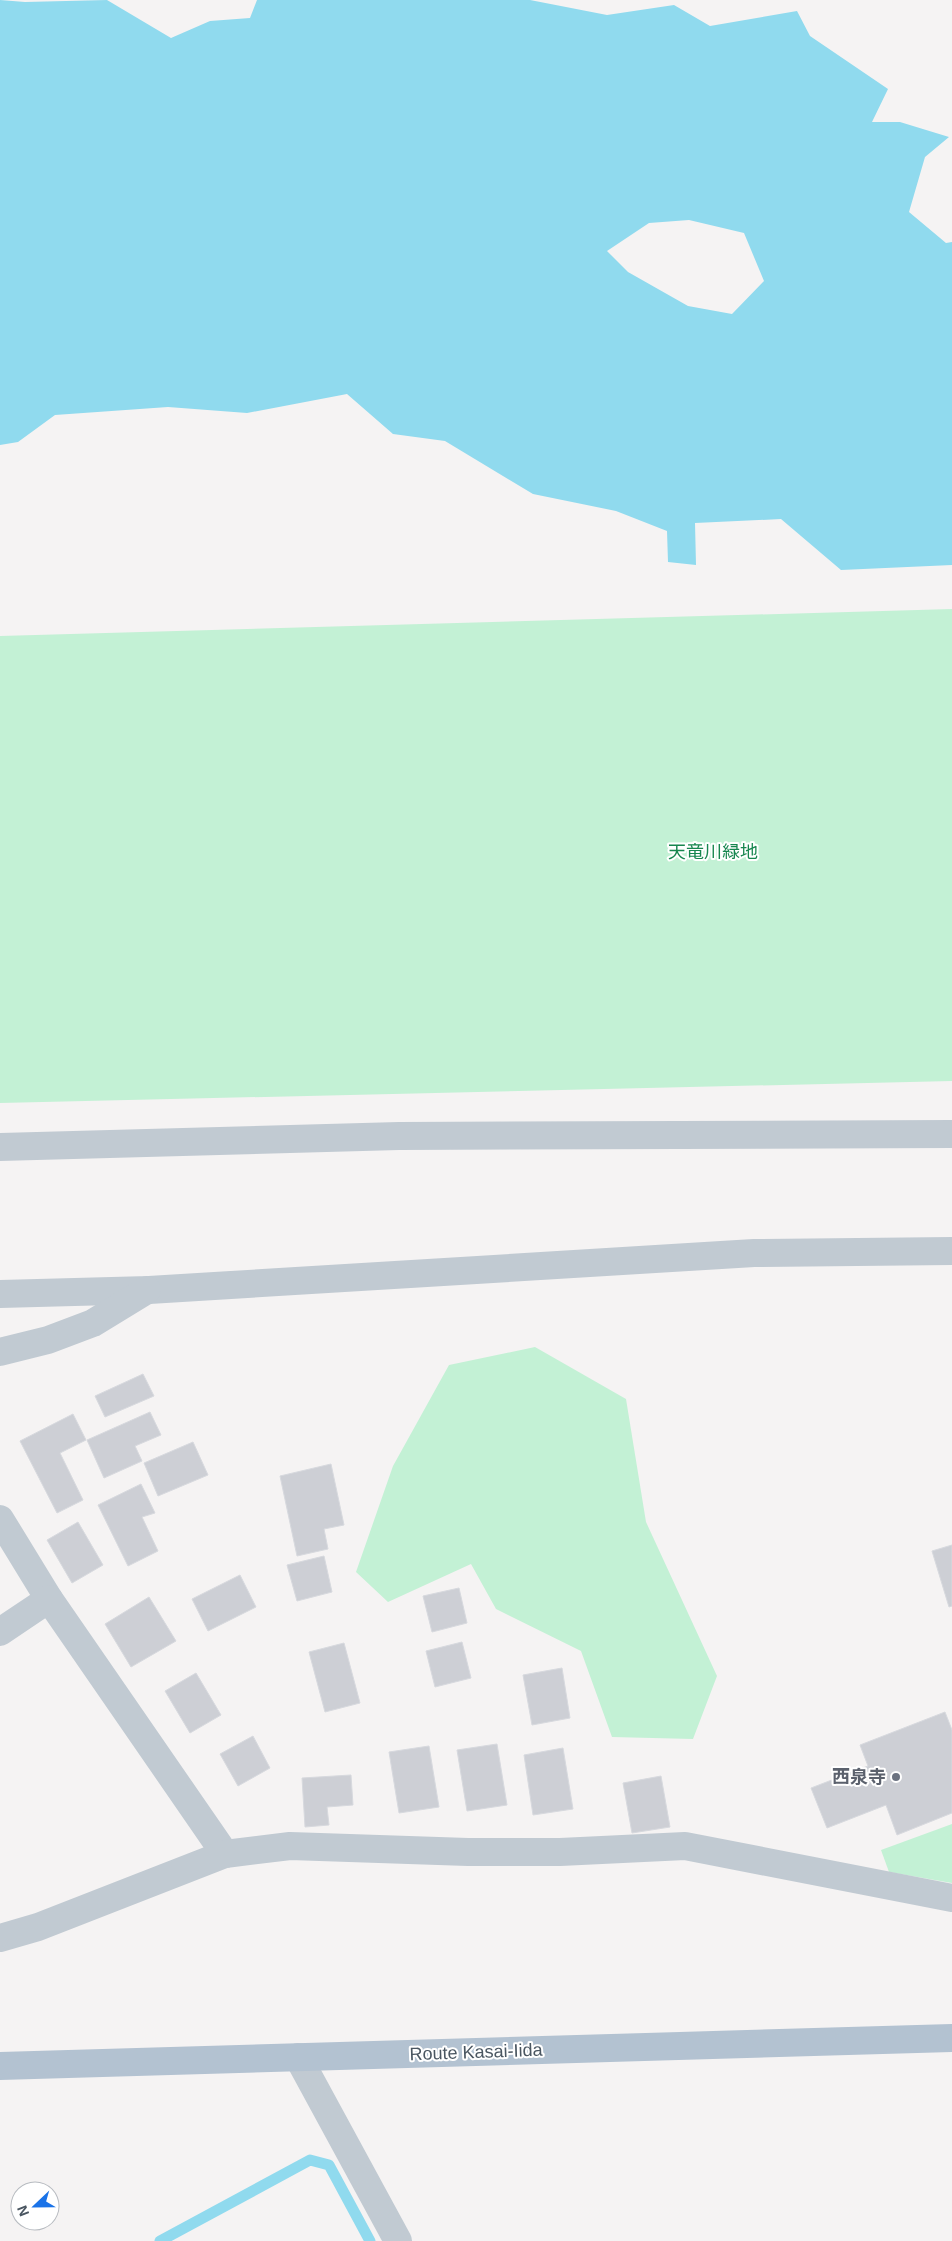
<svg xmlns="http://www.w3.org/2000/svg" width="952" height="2241" font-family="Helvetica,'Noto Sans JP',sans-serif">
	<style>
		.green { fill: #c3f1d5 }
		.water { fill: #90daee; fill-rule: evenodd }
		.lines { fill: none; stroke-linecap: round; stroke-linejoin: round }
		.stream { stroke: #90daee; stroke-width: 11 }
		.building { fill: #cdcfd5; stroke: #d7d9de }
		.minor { stroke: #c1cad2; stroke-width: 28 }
		.major { stroke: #b3c2d1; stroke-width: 28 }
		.worship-dot { fill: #6b7280; stroke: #fff; stroke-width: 2 }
		.labels { text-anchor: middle; stroke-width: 4; stroke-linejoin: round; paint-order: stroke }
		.park-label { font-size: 18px; fill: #17864f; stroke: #fff }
		.worship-label { font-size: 18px; font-weight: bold; fill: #5b616d; stroke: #fff; text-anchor: end }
		.street-label { font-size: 18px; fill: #4a5661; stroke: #fff }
	</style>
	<rect width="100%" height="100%" fill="#f5f3f3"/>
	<!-- green -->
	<g class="green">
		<polygon points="952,609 952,1081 0,1103 0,636"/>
		<polygon points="535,1347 626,1399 646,1522 717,1676 693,1739 612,1737 581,1651 496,1609 471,1564 388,1602 356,1572 393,1466 449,1365"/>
		<polygon points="952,1824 952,1883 889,1872 881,1850"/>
	</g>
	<!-- water -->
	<path class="water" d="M 0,0 L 25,2 L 107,0 L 171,38 L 210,21 L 250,18 L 257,0 L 530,0 L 607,15 L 674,5 L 710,26 L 797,11 L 810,36 L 888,89 L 872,122 L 900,122 L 949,137 L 925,157 L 909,212 L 946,243 L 952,242 L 952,565 L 841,570 L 781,519 L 695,523 L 696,565 L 668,562 L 667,531 L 616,511 L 533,494 L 445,441 L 393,434 L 347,394 L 247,413 L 168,407 L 55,415 L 18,442 L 0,445 ZM 689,220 L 744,233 L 764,281 L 732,314 L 688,306 L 628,272 L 607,251 L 649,223 Z"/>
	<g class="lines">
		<!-- stream -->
		<polyline class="stream" points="160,2241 310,2160 329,2165 370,2241"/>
	</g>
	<!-- building -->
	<g class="building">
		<polygon points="143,1374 154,1396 105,1417 95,1396"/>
		<polygon points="150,1412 161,1435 135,1446 142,1461 104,1478 87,1440"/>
		<polygon points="73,1414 86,1440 60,1453 83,1500 57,1513 20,1441"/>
		<polygon points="193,1442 208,1475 158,1496 144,1463"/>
		<polygon points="331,1464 344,1525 324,1529 328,1549 297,1556 280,1476"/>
		<polygon points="141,1484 155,1513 142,1517 158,1551 128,1566 98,1505"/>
		<polygon points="78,1522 103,1565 72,1583 47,1540"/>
		<polygon points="952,1545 952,1606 949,1607 932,1551"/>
		<polygon points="324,1556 332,1592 297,1601 287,1565"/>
		<polygon points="240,1575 256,1607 208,1631 192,1599"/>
		<polygon points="459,1588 467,1623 432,1632 423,1596"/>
		<polygon points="149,1597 176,1641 131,1667 105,1624"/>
		<polygon points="462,1642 471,1678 435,1687 426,1651"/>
		<polygon points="344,1643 360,1703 325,1712 309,1652"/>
		<polygon points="562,1668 570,1718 532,1725 523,1675"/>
		<polygon points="196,1673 221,1715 190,1733 165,1691"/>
		<polygon points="945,1712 952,1730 952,1813 897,1835 886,1805 827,1828 811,1788 868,1766 860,1745"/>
		<polygon points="253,1736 270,1768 238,1786 220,1754"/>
		<polygon points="497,1744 507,1805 467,1811 457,1750"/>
		<polygon points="429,1746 439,1807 399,1813 389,1752"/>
		<polygon points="563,1748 573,1809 533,1815 524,1755"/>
		<polygon points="351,1775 353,1805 327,1807 329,1825 305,1827 302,1778"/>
		<polygon points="661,1776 670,1827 632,1833 623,1783"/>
	</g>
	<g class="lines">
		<!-- minor -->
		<g class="minor">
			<polyline points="0,1147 399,1136 952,1134"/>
			<polyline points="0,1294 149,1290 754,1253 952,1251"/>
			<polyline points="0,1352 48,1340 93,1323 147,1290"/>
			<polyline points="0,1519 49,1599"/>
			<polyline points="0,1632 49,1599 225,1854"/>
			<polyline points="0,1938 38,1927 225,1854 290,1846 468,1852 560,1852 685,1846 952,1898"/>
			<polyline points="298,2057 398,2241"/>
		</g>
		<!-- major -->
		<polyline class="major" points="0,2066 952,2038"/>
	</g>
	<!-- markers -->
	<circle class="worship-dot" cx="896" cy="1777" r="5"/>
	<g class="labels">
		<!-- park labels -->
		<g class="park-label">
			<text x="713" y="858">天竜川緑地</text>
		</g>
		<!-- worship labels -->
		<g class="worship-label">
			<text x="886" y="1783">西泉寺</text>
		</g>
		<!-- street labels -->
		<g class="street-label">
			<text transform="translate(476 2052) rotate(-2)" y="6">Route Kasai-Iida</text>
		</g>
	</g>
	<!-- north arrow -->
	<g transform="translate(35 2206) rotate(248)"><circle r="24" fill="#ffffff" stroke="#b7bbc0"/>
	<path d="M0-4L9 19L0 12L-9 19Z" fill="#1a73e8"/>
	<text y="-8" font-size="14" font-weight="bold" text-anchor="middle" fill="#4a5661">N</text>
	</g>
</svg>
